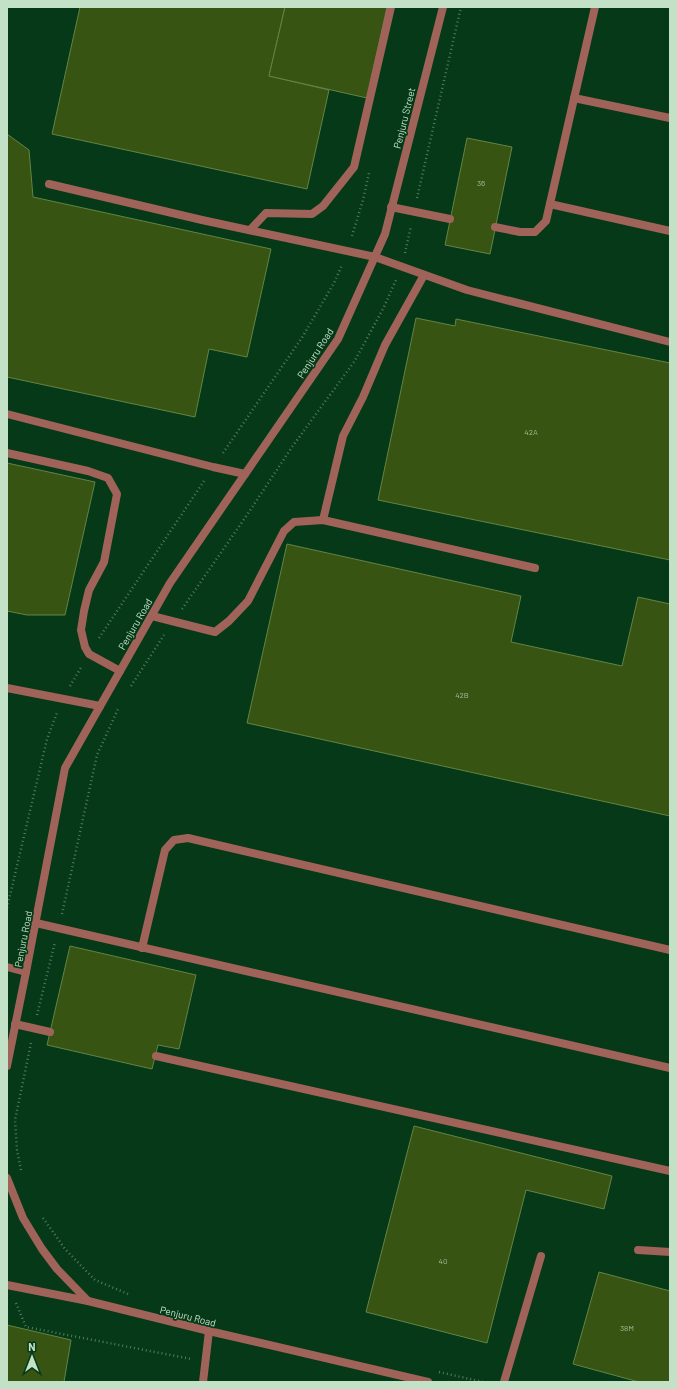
<svg xmlns="http://www.w3.org/2000/svg" width="677" height="1389" font-family="Barlow,sans-serif">
	<style>
		.building { fill: #375412; stroke: #648444 }
		.lines { fill: none; stroke-linecap: round; stroke-linejoin: round }
		.path { stroke: #517d5f; stroke-width: 2.5; stroke-dasharray: 1 3; stroke-linecap: butt }
		.service { stroke: #a06359; stroke-width: 8 }
		.minor { stroke: #a06359; stroke-width: 8 }
		.labels { text-anchor: middle; stroke-width: 3.5; stroke-linejoin: round; paint-order: stroke }
		.number-label { font-size: 8px; fill: #9fbe9a }
		.street-label { font-size: 10px; fill: #c2e1c7; stroke: #053918 }
	</style>
	<rect width="100%" height="100%" fill="#053918"/>
	<!-- building -->
	<g class="building">
		<polygon points="80,7 285,7 269,76 329,90 307,189 52,134"/>
		<polygon points="285,7 387,7 367,98 269,76"/>
		<polygon points="7,134 29,150 33,197 271,249 247,357 209,349 195,417 7,377"/>
		<polygon points="467,138 512,147 490,254 445,245"/>
		<polygon points="416,318 455,326 456,319 670,363 670,560 378,500"/>
		<polygon points="7,463 95,482 65,615 27,615 7,611"/>
		<polygon points="287,544 521,596 511,642 622,666 638,597 670,604 670,816 247,723"/>
		<polygon points="70,946 196,975 179,1049 158,1045 152,1069 47,1045"/>
		<polygon points="414,1126 612,1176 604,1209 526,1190 487,1343 366,1312"/>
		<polygon points="599,1272 670,1291 670,1382 639,1382 573,1364"/>
		<polygon points="7,1325 71,1340 64,1382 7,1382"/>
	</g>
	<g class="lines">
		<!-- path -->
		<g class="path">
			<polyline points="417,198 461,7"/>
			<polyline points="352,236 363,200 369,173"/>
			<polyline points="405,253 411,226"/>
			<polyline points="223,453 303,336 334,283 342,265"/>
			<polyline points="182,609 249,512 292,447 354,362 383,309 396,280"/>
			<polyline points="99,638 204,481"/>
			<polyline points="70,686 82,666"/>
			<polyline points="131,686 164,635"/>
			<polyline points="7,908 47,739 57,713"/>
			<polyline points="62,914 97,755 119,707"/>
			<polyline points="37,1015 55,942"/>
			<polyline points="21,1170 17,1150 15,1120 31,1043"/>
			<polyline points="43,1218 65,1249 95,1280 128,1294"/>
			<polyline points="16,1303 26,1327 191,1359"/>
			<polyline points="439,1372 483,1382"/>
		</g>
		<!-- service -->
		<g class="service">
			<polyline points="574,98 670,118"/>
			<polyline points="49,184 202,220 375,257 467,290 670,342"/>
			<polyline points="550,204 670,231"/>
			<polyline points="391,207 450,219"/>
			<polyline points="495,227 520,232 535,232 546,221 595,7"/>
			<polyline points="250,230 266,213 312,214 323,206 354,167 391,7"/>
			<polyline points="7,414 213,467 245,474"/>
			<polyline points="7,453 88,471 108,478 117,494 104,562 89,590 84,611 81,630 85,647 89,654 120,671"/>
			<polyline points="323,520 343,436 363,397 385,345 424,275"/>
			<polyline points="152,616 215,632 229,621 248,601 284,531 294,522 323,520 535,568"/>
			<polyline points="7,688 100,706"/>
			<polyline points="36,923 670,1068"/>
			<polyline points="142,948 165,850 174,840 188,838 670,950"/>
			<polyline points="7,967 26,972"/>
			<polyline points="15,1024 50,1032"/>
			<polyline points="156,1056 670,1171"/>
			<polyline points="638,1250 670,1252"/>
			<polyline points="7,1285 88,1301"/>
			<polyline points="203,1382 209,1331"/>
			<polyline points="504,1382 541,1256"/>
		</g>
		<!-- minor -->
		<g class="minor">
			<polyline points="7,1066 26,972 65,768 170,583 338,339 385,234 443,7"/>
			<polyline points="7,1178 23,1218 42,1249 57,1269 88,1301 209,1331 428,1382"/>
		</g>
	</g>
	<g class="labels">
		<!-- number labels -->
		<g class="number-label">
			<text x="481" y="186">36</text>
			<text x="531" y="435">42A</text>
			<text x="462" y="698">42B</text>
			<text x="443" y="1264">40</text>
			<text x="627" y="1331">38M</text>
		</g>
		<!-- street labels -->
		<g class="street-label">
			<text transform="translate(404 118) rotate(-76)" y="4">Penjuru Street</text>
			<text transform="translate(315 353) rotate(-57)" y="4">Penjuru Road</text>
			<text transform="translate(135 624) rotate(-60)" y="4">Penjuru Road</text>
			<text transform="translate(23 939) rotate(-79)" y="4">Penjuru Road</text>
			<text transform="translate(188 1316) rotate(14)" y="4">Penjuru Road</text>
		</g>
	</g>
	<!-- border -->
	<rect width="677" height="1389" fill="none" stroke="#c2e1c7" stroke-width="16"/>
	<!-- north arrow -->
	<g transform="translate(32 1357)" stroke="#053918" stroke-width="3" paint-order="stroke">
	<path d="M0-3L7 15L0 10L-7 15Z" fill="#c2e1c7"/>
	<text y="-6" font-size="11" font-weight="bold" text-anchor="middle" fill="#c2e1c7">N</text>
	</g>
</svg>
